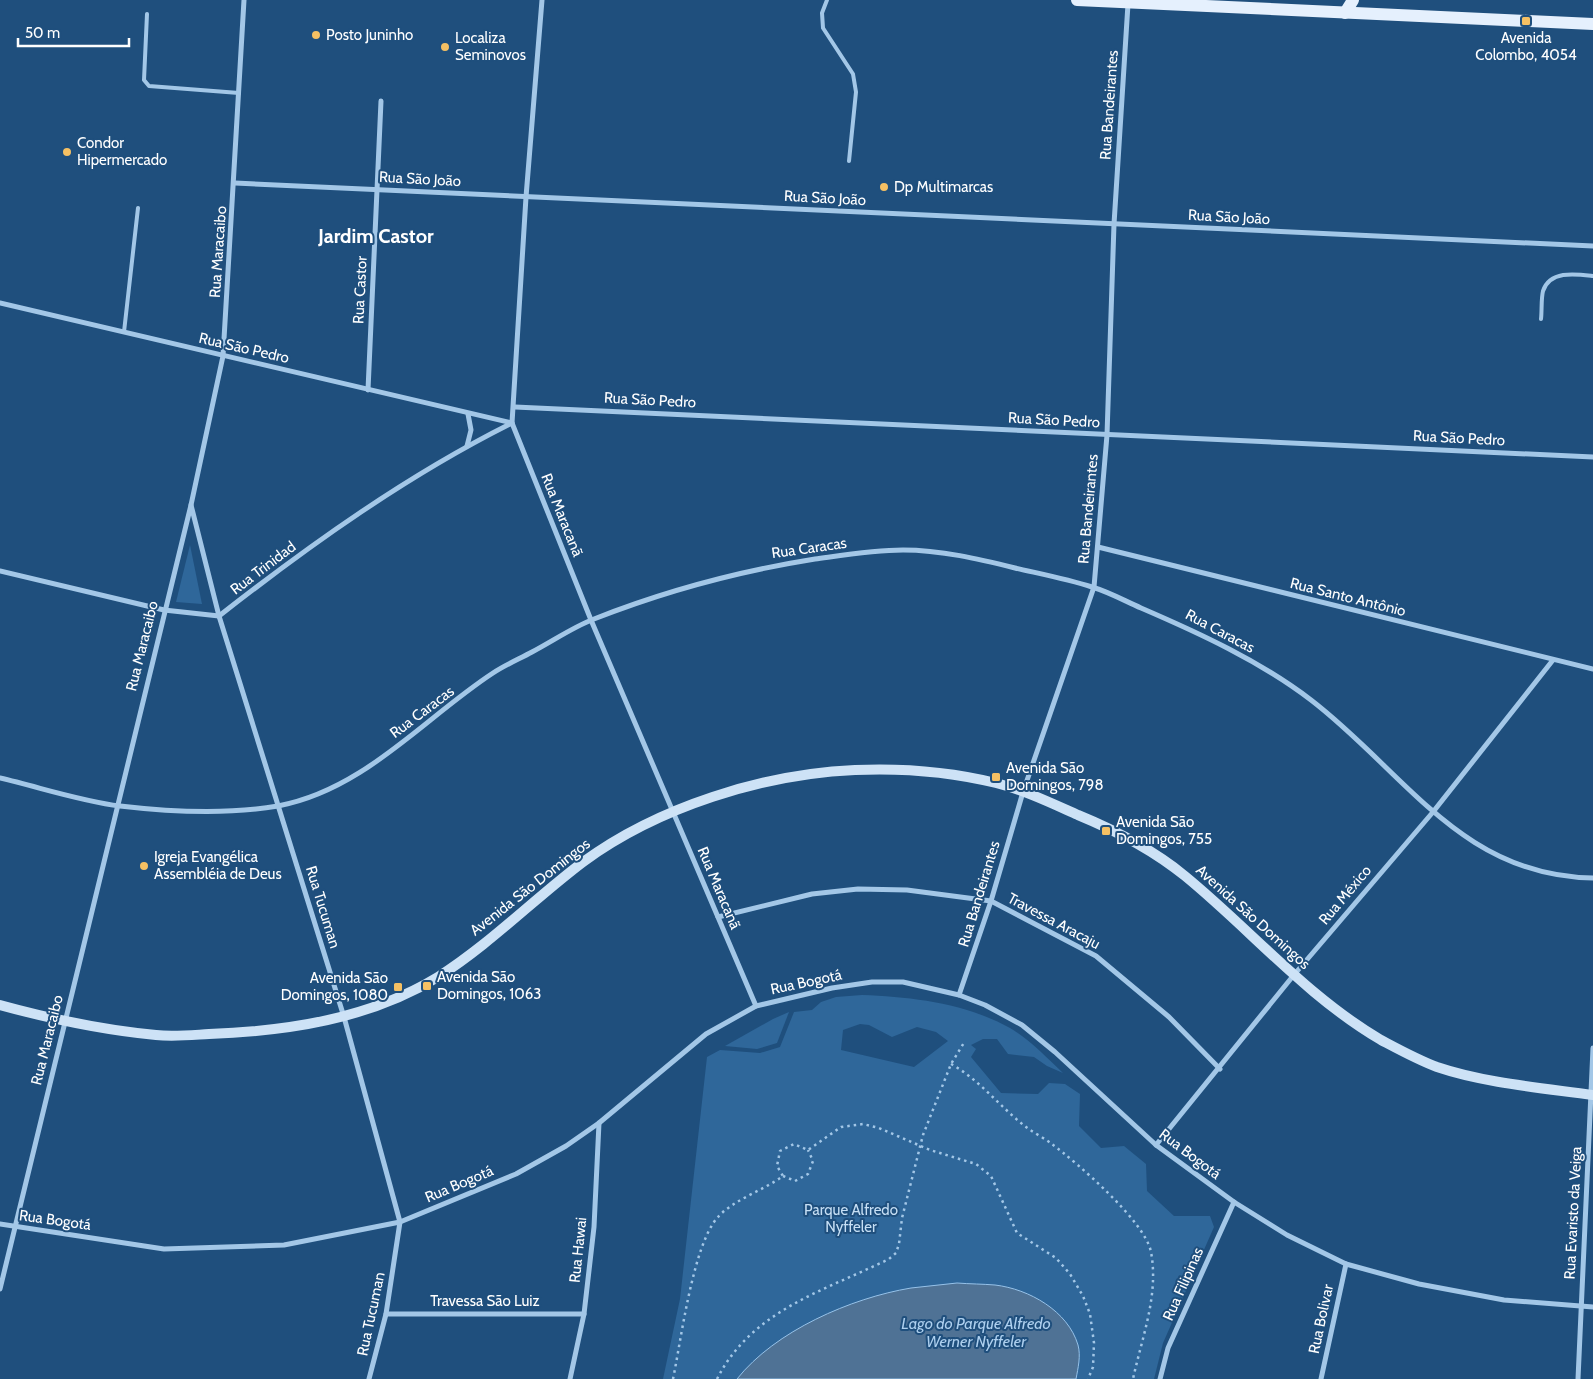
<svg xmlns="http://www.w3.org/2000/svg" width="1593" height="1379" font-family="Cabin,sans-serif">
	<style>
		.green { fill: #2f679a; fill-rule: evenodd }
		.water { fill: #4f7295; stroke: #96c2e9 }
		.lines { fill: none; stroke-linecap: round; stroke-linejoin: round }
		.path { stroke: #a3c7e7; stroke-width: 2.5; stroke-dasharray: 2.5 4; stroke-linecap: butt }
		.lane { stroke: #a3c7e7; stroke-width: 4 }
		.street { stroke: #a3c7e7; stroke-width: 5 }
		.secondary { stroke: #cde2f6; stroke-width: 10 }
		.primary { stroke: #e5f0fd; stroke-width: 12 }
		.poi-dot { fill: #f5c063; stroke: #1f4f7d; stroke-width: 2 }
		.labels { text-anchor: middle; stroke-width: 4; stroke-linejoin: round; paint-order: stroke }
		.poi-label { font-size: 15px; fill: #fff; stroke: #1f4f7d; text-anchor: start }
		.street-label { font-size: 15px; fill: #fff; stroke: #1f4f7d }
		.park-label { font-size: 15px; fill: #c6dff5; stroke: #1f4f7d }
		.water-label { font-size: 16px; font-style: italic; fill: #aed0ef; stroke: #1f4f7d }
		.district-label { font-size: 20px; font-weight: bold; fill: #fff; stroke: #1f4f7d }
	</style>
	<rect width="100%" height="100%" fill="#1f4f7d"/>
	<!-- green -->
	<g class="green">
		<polygon points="190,545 202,604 176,602"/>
		<path d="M 862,995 C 912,997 965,1003 1010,1028 C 1030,1040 1046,1057 1063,1073 L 1047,1066 L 1034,1057 L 1008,1054 L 997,1039 L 983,1039 L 971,1045 L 976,1049 L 971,1057 L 1001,1093 L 1038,1094 L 1049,1083 L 1065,1084 L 1080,1094 L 1079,1126 L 1101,1148 L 1124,1146 L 1146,1164 L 1147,1191 L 1174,1216 L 1210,1216 L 1214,1227 L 1163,1343 L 1154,1379 L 663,1379 L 680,1299 L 707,1057 L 720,1050 L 760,1053 L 780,1047 L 794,1012 L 812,1010 L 821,1002 L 836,997 ZM 860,1024 L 869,1025 L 892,1037 L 917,1027 L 936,1032 L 948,1041 L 914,1067 L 841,1050 L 843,1030 Z"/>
		<polygon points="789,1012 777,1043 757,1049 725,1046 773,1019"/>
	</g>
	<!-- water -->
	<path class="water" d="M 957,1283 C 970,1284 983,1284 995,1285 C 1029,1289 1068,1311 1078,1345 C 1081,1356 1078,1368 1076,1379 L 737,1379 C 775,1331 851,1298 911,1288 C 926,1286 942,1285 957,1283 Z"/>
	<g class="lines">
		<!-- path -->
		<g class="path">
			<path d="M 951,1064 C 980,1080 1000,1107 1026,1127 C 1034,1133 1044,1138 1052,1144 C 1077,1163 1145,1221 1151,1252 C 1159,1295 1142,1337 1133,1379"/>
			<polyline points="783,1176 795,1181 808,1174 813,1161 808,1150"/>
			<path d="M 673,1379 C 681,1341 693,1244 718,1217 C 733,1200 764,1190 783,1176 L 777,1166 L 780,1151 L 794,1144 L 808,1150 L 841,1127 L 863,1124 L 879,1128 L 930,1150 L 976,1164 L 991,1176 L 1017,1233 L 1056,1258 L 1070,1274 L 1083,1296 L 1090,1314 L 1094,1343 L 1093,1367 L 1088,1379"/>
			<path d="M 717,1379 C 752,1310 824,1291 889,1259 L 896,1253 L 899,1244 L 902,1218 L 923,1135 L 951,1064 L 965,1041"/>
		</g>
		<!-- lane -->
		<g class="lane">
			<polyline points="827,0 822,13 823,28 853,74 856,92 849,161"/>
			<polyline points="147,14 144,80 149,86 239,93"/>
			<path d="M 1541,319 C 1542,311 1541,299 1543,291 C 1550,270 1576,274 1593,276"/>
			<polyline points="124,332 138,208"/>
		</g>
		<!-- street -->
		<g class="street">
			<polyline points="542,0 526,197 512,423 591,620 756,1006"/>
			<polyline points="235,183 1593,246"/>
			<polyline points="0,303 512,423"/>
			<polyline points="368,390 381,101"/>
			<polyline points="515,407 1593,457"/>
			<polyline points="467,446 471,430 468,414"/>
			<polyline points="191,505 219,616 344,1017 400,1222 386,1314 369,1379"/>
			<polyline points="1098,547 1593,669"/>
			<path d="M 0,571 L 164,610 L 219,616 C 311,544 408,475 512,423"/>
			<path d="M 0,778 C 39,787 80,801 120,806 C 171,812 227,815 278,806 C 364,790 424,718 493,673 C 505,665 519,659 532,652 C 553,641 573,627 594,619 C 665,591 740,571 815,559 C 844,555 874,550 903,550 C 941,550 979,559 1015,568 C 1041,574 1067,579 1092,587 C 1109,592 1125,601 1141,608 C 1199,633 1260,661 1311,700 C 1405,772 1461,876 1593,878"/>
			<polyline points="718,917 812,894 858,889 907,890 991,901 1096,956 1169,1017 1220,1069"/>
			<polyline points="959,995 991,901 1023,792 1094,587 1107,435 1114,224 1128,4"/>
			<polyline points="1156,1145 1293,976 1433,812 1553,660"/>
			<polyline points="0,1224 164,1249 284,1245 400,1222 516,1174 566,1146 599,1123 706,1034 756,1006 832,988 872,982 903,982 959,995 985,1005 1022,1025 1055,1052 1156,1145 1234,1202 1287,1235 1346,1264 1419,1284 1504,1300 1593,1307"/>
			<polyline points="0,1289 191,505 223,356 244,0"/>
			<polyline points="386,1314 584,1314"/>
			<polyline points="570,1379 584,1314 594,1227 599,1123"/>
			<polyline points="1160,1379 1168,1348 1234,1202"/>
			<polyline points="1321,1379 1346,1264"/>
			<polyline points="1578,1379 1593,1048"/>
		</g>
		<!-- secondary -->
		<path class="secondary" d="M 0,1005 C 51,1019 103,1030 156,1035 C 173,1037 192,1035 209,1034 C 288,1031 369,1019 438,977 C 490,944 534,899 583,862 C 658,807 763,774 855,770 C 901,768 951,772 996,783 C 1024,790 1051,803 1078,815 C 1117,831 1152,849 1185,876 C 1251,930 1306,996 1381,1040 C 1398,1049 1418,1060 1437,1067 C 1484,1083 1543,1088 1593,1095"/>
		<!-- primary -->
		<g class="primary">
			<polyline points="1077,0 1593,24"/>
			<polyline points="1345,13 1353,0"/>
		</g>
	</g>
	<!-- markers -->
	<g class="poi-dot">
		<rect x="1521" y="16" width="10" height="10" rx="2.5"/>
		<circle cx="316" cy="35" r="5"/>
		<circle cx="445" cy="47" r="5"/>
		<circle cx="67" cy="152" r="5"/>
		<circle cx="884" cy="187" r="5"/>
		<rect x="991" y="772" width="10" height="10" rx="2.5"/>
		<rect x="1101" y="826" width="10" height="10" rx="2.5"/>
		<circle cx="144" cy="866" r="5"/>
		<rect x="422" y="981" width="10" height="10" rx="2.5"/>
		<rect x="393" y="982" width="10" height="10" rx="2.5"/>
	</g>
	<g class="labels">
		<!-- poi labels -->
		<g class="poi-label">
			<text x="326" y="40">Posto Juninho</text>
			<text x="455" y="43">Localiza<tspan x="455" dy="17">Seminovos</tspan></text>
			<text x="1526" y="43" text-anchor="middle">Avenida<tspan x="1526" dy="17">Colombo, 4054</tspan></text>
			<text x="77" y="148">Condor<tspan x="77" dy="17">Hipermercado</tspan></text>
			<text x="894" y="192">Dp Multimarcas</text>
			<text x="1006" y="773">Avenida São<tspan x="1006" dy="17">Domingos, 798</tspan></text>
			<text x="1116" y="827">Avenida São<tspan x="1116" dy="17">Domingos, 755</tspan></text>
			<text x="154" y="862">Igreja Evangélica<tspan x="154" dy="17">Assembléia de Deus</tspan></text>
			<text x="437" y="982">Avenida São<tspan x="437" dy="17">Domingos, 1063</tspan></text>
			<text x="388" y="983" text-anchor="end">Avenida São<tspan x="388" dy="17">Domingos, 1080</tspan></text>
		</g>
		<!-- street labels -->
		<g class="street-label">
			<text transform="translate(1109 105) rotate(-86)" y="5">Rua Bandeirantes</text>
			<text transform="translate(420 179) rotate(3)" y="5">Rua São João</text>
			<text transform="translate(825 198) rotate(3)" y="5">Rua São João</text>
			<text transform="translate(1229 217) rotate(3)" y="5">Rua São João</text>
			<text transform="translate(218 252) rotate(-86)" y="5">Rua Maracaibo</text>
			<text transform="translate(360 290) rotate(-87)" y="5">Rua Castor</text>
			<text transform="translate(244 348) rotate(13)" y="5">Rua São Pedro</text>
			<text transform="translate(650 400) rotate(3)" y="5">Rua São Pedro</text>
			<text transform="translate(1054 420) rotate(3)" y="5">Rua São Pedro</text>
			<text transform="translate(1459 438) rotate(3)" y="5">Rua São Pedro</text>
			<text transform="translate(1088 509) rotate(-85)" y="5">Rua Bandeirantes</text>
			<text transform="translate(562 515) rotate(68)" y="5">Rua Maracanã</text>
			<text transform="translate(809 548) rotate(-8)" y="5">Rua Caracas</text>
			<text transform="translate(263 568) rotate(-37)" y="5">Rua Trinidad</text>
			<text transform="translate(1348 597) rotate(14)" y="5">Rua Santo Antônio</text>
			<text transform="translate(1220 631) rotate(28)" y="5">Rua Caracas</text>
			<text transform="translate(142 646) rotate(-76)" y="5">Rua Maracaibo</text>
			<text transform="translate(422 712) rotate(-37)" y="5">Rua Caracas</text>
			<text transform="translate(530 887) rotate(-38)" y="5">Avenida São Domingos</text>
			<text transform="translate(719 888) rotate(67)" y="5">Rua Maracanã</text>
			<text transform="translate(979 894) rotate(-73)" y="5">Rua Bandeirantes</text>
			<text transform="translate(1345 895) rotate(-50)" y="5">Rua México</text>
			<text transform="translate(323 907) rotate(73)" y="5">Rua Tucuman</text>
			<text transform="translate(1253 917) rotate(42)" y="5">Avenida São Domingos</text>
			<text transform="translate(1054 921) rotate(28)" y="5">Travessa Aracaju</text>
			<text transform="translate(806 982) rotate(-12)" y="5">Rua Bogotá</text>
			<text transform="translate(47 1040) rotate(-76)" y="5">Rua Maracaibo</text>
			<text transform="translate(1190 1154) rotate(37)" y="5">Rua Bogotá</text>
			<text transform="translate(459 1184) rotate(-23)" y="5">Rua Bogotá</text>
			<text transform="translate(1573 1213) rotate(-87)" y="5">Rua Evaristo da Veiga</text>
			<text transform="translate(55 1220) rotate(8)" y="5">Rua Bogotá</text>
			<text transform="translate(578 1250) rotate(-84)" y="5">Rua Hawai</text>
			<text transform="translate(1183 1284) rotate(-66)" y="5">Rua Filipinas</text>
			<text x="485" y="1306">Travessa São Luiz</text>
			<text transform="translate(371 1314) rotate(-78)" y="5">Rua Tucuman</text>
			<text transform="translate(1321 1319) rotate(-78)" y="5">Rua Bolivar</text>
		</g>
		<!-- park labels -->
		<g class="park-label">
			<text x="851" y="1215">Parque Alfredo<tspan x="851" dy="17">Nyffeler</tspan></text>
		</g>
		<!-- water labels -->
		<g class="water-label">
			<text x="976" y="1329">Lago do Parque Alfredo<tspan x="976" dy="18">Werner Nyffeler</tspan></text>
		</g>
		<!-- district labels -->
		<g class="district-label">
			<text x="376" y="243">Jardim Castor</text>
		</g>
	</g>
	<!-- scale -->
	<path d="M18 38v8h111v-8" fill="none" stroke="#ffffff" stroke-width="2.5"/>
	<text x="25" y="38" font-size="15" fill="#ffffff" stroke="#1f4f7d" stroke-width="4" paint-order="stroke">50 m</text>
</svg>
